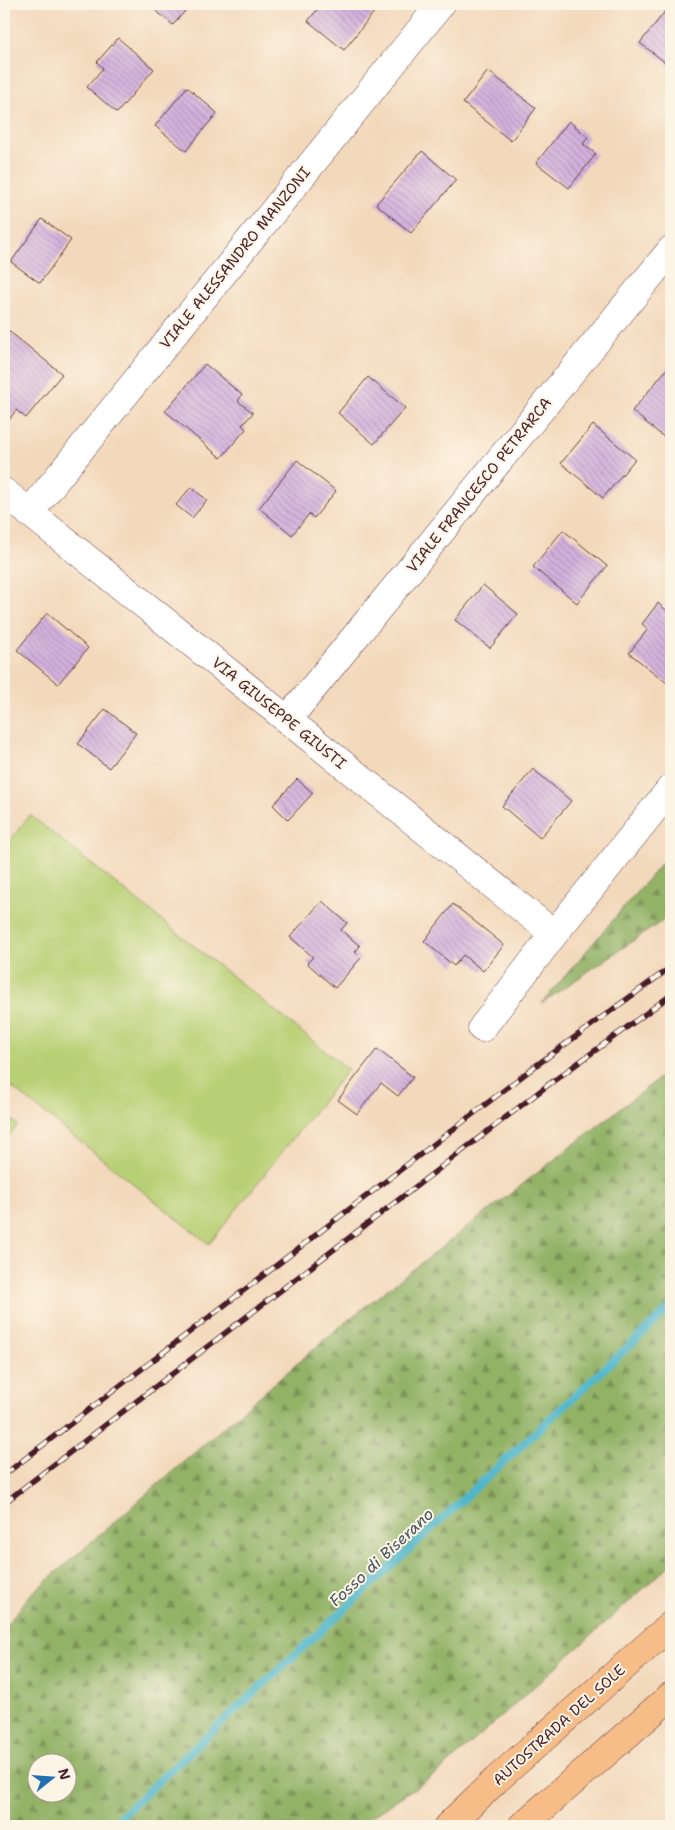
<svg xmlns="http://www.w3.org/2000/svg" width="675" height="1830" font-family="'Shantell Sans',sans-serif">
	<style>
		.green { fill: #b8d075; stroke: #817850 }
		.forest { fill: url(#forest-firs); stroke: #6e6848; fill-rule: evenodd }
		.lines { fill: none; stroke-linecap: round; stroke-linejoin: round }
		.stream { stroke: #4db6cb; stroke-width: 8 }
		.building { fill: url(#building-back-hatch) }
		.minor-casing { stroke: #633b41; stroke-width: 29 }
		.highway-casing { stroke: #633b41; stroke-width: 29 }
		.minor { stroke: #fff; stroke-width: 28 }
		.highway { stroke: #f7bd88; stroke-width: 28 }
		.rail-casing { stroke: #4a1f2b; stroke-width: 5.5 }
		.rail { stroke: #fcf5e5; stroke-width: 4; stroke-dasharray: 11; stroke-linecap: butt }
		.labels { text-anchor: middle; stroke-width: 4; stroke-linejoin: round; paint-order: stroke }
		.street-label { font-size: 15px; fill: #4a1f2b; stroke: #fcf5e5 }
		.water-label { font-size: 16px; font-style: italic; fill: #4b5463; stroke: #fcf5e5 }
	</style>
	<defs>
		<pattern id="forest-firs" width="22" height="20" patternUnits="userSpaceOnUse" patternTransform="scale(1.25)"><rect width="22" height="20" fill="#92b266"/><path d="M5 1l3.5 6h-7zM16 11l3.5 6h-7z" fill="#799054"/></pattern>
		<pattern id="building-back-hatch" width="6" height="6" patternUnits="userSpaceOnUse" patternTransform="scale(1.25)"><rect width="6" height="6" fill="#d3b2de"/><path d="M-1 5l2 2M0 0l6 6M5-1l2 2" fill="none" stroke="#ad90b4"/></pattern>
	</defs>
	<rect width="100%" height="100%" fill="#fcf5e5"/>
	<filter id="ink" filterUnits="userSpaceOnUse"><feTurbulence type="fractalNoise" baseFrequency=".02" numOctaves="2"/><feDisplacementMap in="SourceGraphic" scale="10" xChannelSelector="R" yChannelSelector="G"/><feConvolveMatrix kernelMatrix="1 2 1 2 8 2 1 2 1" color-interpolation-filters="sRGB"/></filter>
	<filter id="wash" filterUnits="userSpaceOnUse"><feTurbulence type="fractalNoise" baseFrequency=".0096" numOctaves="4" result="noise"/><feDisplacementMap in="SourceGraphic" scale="20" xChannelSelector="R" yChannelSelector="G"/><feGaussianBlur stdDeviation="1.12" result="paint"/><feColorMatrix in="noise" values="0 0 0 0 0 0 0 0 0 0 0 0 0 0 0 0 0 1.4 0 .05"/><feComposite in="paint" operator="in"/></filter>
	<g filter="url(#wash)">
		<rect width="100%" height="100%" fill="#f3d9bc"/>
		<!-- green -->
		<g class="green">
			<polygon points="30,815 348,1069 209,1244 4,1081 4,848"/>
			<polygon points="4,1113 18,1125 4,1142"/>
		</g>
		<!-- forest -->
		<g class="forest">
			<polygon points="671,852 671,915 542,1003"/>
			<path d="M 671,1069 L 671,1564 L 439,1772 L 357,1826 L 4,1826 L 4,1629 L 30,1595 L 344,1323 ZM 38,1762 L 68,1762 L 68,1792 L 38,1792 Z"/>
		</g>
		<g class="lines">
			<!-- stream -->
			<polyline class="stream" points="110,1826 671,1307"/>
		</g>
		<g id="blocks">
			<!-- building -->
			<g class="building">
				<polygon points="148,4 191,4 173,25"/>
				<polygon points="322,4 364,4 374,12 344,50 308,21"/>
				<polygon points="671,4 671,64 670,66 640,43"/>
				<polygon points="118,38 154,69 117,113 87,87 103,68 97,62"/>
				<polygon points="488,71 536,108 511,141 463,103"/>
				<polygon points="187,87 217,113 186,151 155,126"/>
				<polygon points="569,121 588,137 583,144 596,154 569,188 536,163"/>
				<polygon points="422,151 456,180 411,233 376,204"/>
				<polygon points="42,219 71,240 40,283 11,262"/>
				<polygon points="4,327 62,374 26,418 16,410 9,420 4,416"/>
				<polygon points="205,364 242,395 238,401 253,413 242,425 246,429 221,458 165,411"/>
				<polygon points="671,364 671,443 632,411"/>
				<polygon points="368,377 405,408 374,444 338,413"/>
				<polygon points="593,425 635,459 603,498 561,463"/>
				<polygon points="297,460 336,491 314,518 309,514 292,535 259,508"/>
				<polygon points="191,487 207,500 192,518 176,505"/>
				<polygon points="563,530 607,566 577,603 533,567"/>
				<polygon points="483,585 518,614 490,648 455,620"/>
				<polygon points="658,603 671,614 671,678 667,683 629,653 648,629 642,624"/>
				<polygon points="47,613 88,648 58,684 17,650"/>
				<polygon points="105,709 136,733 109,768 78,744"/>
				<polygon points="533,769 571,801 540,838 502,806"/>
				<polygon points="297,779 313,793 288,820 273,805"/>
				<polygon points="322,901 347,923 341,930 360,946 355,952 361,958 335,988 307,963 313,957 290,937"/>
				<polygon points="453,904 504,945 483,971 463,955 454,966 424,941"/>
				<polygon points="377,1049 413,1077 398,1096 381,1083 357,1114 338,1100"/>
			</g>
		</g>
	</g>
	<g filter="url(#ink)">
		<use href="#blocks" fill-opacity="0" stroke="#633b41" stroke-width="1"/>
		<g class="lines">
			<!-- minor casing -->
			<g class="minor-casing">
				<g id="minor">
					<polyline points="4,492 554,934"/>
					<polyline points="29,513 441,4"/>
					<polyline points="287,720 671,250"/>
					<polyline points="482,1028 554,934 671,788"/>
				</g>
			</g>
			<!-- highway casing -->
			<g class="highway-casing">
				<g id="highway">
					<polyline points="448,1826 496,1780 671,1625"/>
					<polyline points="522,1826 671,1696"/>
				</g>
			</g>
			<!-- minor -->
			<use href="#minor" class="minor"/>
			<!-- highway -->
			<use href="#highway" class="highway"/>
			<!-- rail casing -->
			<g class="rail-casing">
				<g id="rail">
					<polyline points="4,1475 534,1067 671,967"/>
					<polyline points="4,1503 548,1085 671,995"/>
				</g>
			</g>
			<!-- rail -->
			<use href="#rail" class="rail"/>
		</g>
	</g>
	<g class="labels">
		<!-- street labels -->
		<g class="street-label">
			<text transform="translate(235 258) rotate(-51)" y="5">VIALE ALESSANDRO MANZONI</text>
			<text transform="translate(479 485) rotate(-51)" y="5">VIALE FRANCESCO PETRARCA</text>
			<text transform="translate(279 713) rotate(39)" y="5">VIA GIUSEPPE GIUSTI</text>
			<text transform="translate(559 1725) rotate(-42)" y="5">AUTOSTRADA DEL SOLE</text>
		</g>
		<!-- water labels -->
		<g class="water-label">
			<text transform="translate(381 1557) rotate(-43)" y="6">Fosso di Biserano</text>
		</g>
	</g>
	<!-- margin -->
	<rect width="675" height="1830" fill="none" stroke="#fcf5e5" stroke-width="20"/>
	<!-- north arrow -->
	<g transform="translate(52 1778) rotate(73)"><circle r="24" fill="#fcf5e5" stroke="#b59f9b"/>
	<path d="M0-4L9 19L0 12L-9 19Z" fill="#1f6fb2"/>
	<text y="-8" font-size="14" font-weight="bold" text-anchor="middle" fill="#4a1f2b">N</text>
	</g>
</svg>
